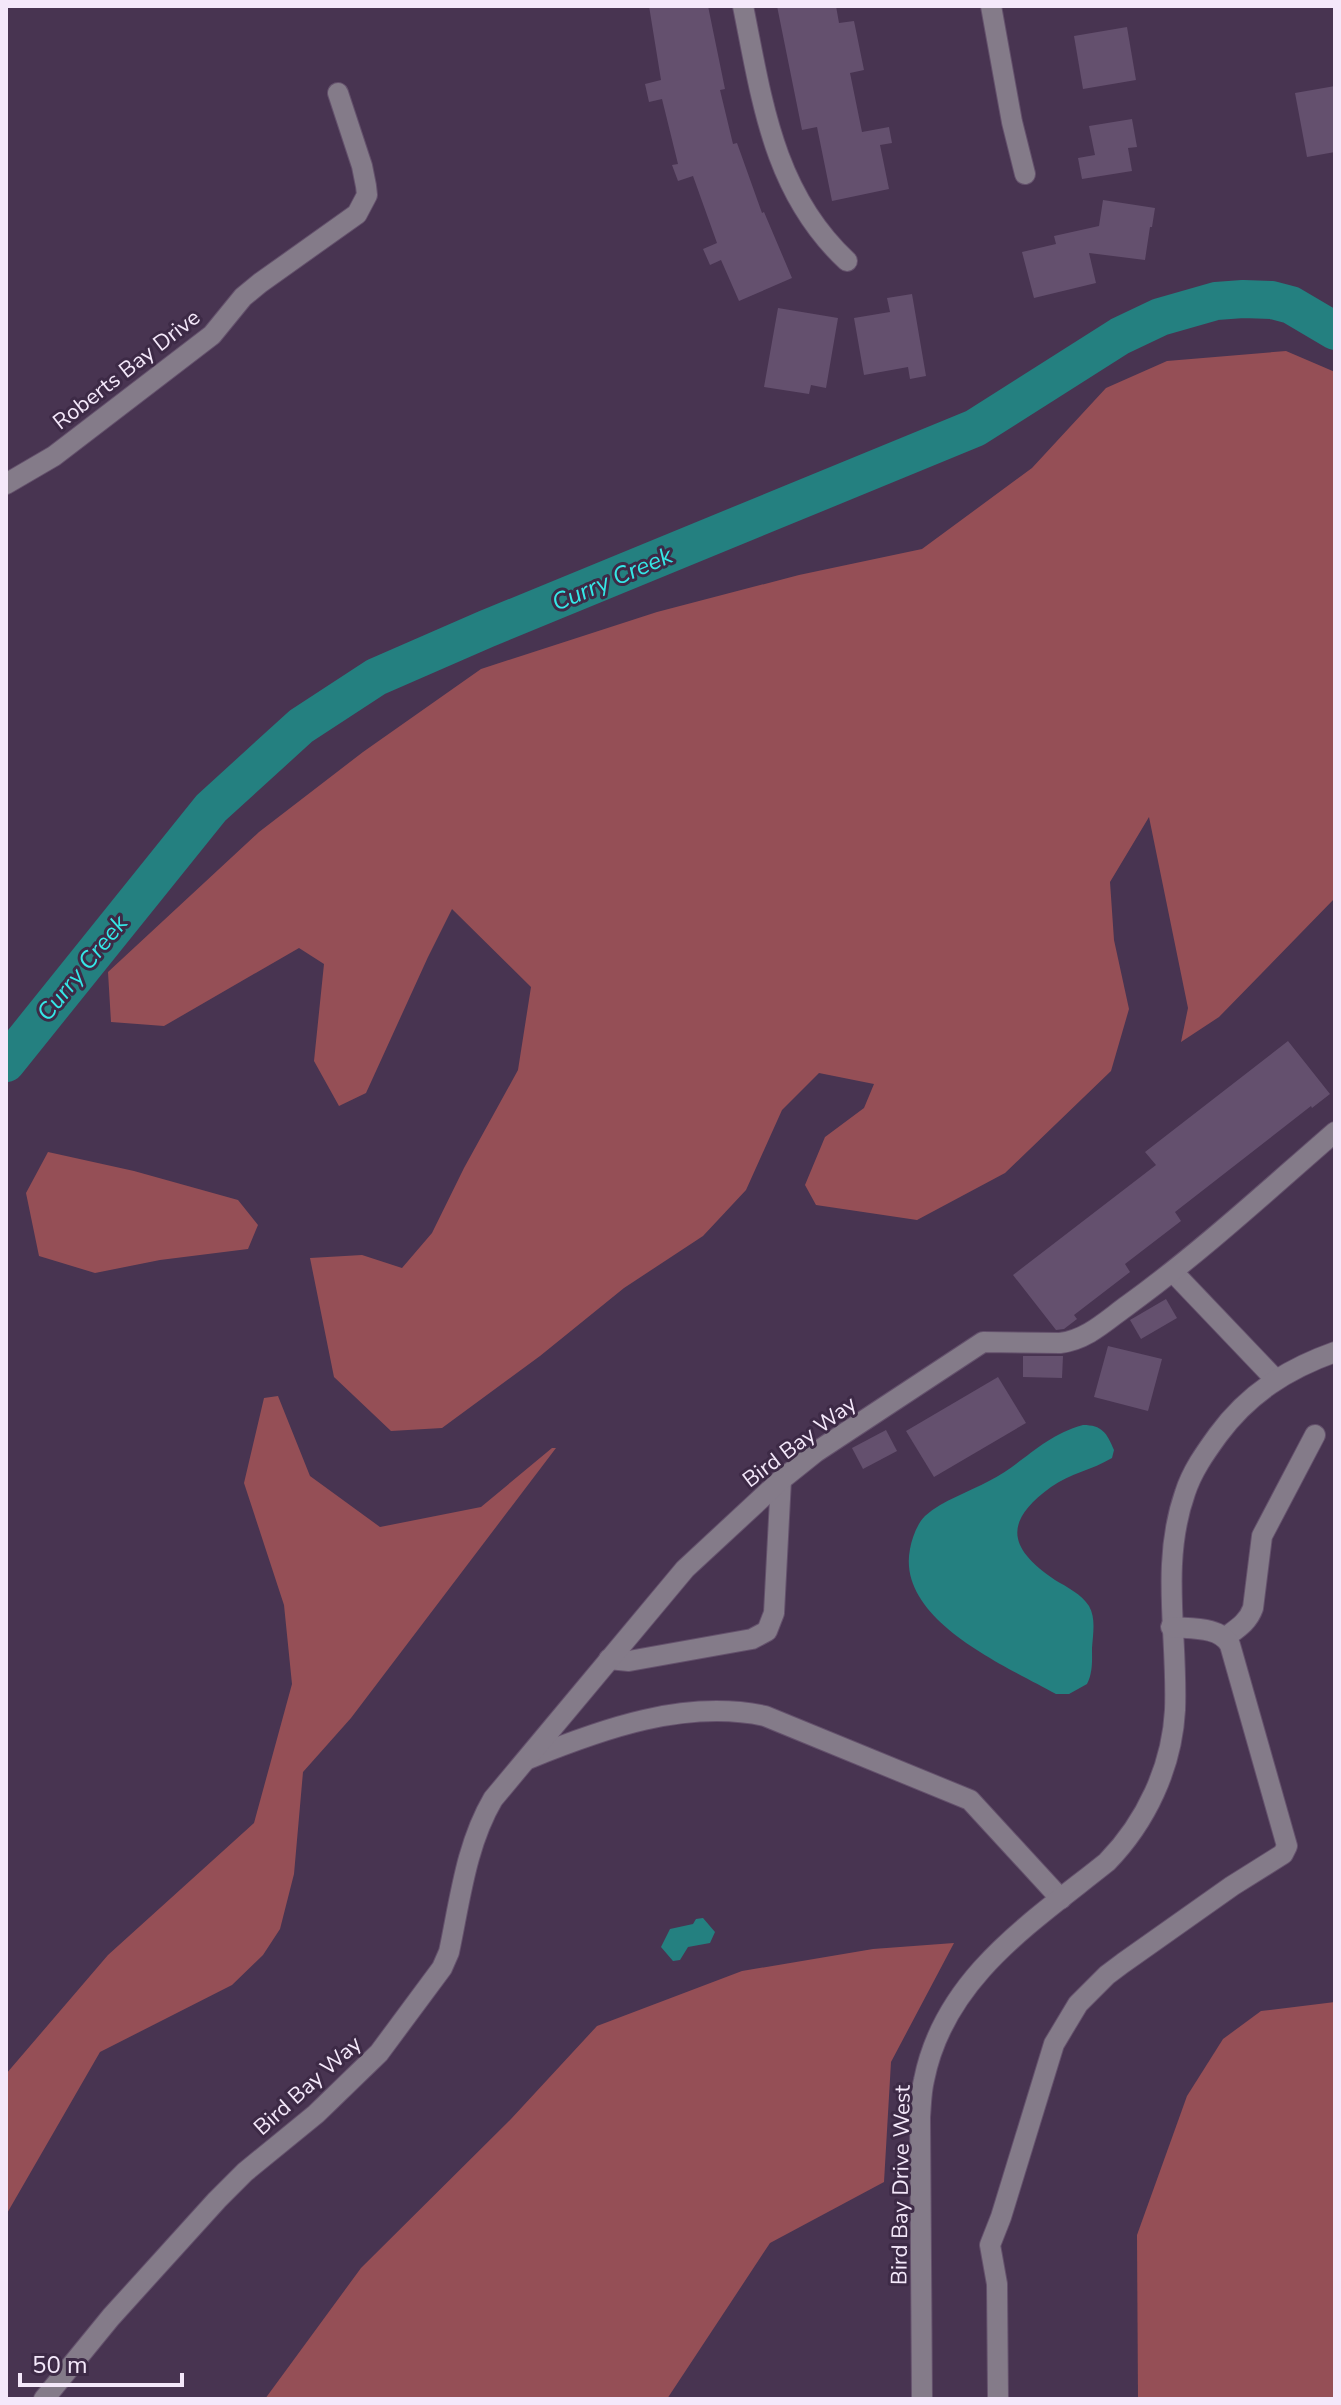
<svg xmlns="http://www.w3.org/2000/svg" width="1341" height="2405" font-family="'Nunito Sans',sans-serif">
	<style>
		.green { fill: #954f56 }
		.water { fill: #248080 }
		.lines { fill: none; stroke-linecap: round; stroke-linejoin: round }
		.river { stroke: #248080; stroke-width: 38 }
		.building { fill: #64506e }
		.minor-casing { stroke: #64516c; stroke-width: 22 }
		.minor { stroke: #847b89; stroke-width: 20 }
		.labels { text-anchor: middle; stroke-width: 6; stroke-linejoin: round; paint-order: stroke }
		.street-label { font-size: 22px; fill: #f4e8fa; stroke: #3d2a46 }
		.water-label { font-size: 24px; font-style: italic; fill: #35e7e6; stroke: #3d2a46 }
	</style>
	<rect width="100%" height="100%" fill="#483451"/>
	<!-- green -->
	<g class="green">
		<polygon points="1286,351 1335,372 1335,898 1219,1017 1181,1042 1188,1008 1149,817 1110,882 1114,940 1129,1009 1111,1071 1005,1173 917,1220 816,1205 805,1185 825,1137 864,1108 874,1084 819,1073 782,1110 746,1190 703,1236 624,1288 540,1356 442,1428 391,1431 334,1377 310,1258 362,1255 402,1268 432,1233 464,1168 518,1070 531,987 452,909 428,957 366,1093 339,1106 314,1061 324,964 299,948 164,1026 111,1022 108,972 259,832 363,752 481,669 657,612 799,575 922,549 1032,468 1106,388 1167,361"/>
		<polygon points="48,1152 134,1171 238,1200 258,1225 248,1249 160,1260 95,1273 39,1256 26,1193"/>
		<polygon points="278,1396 310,1476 380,1527 481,1507 552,1448 556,1448 351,1718 303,1772 294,1874 280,1929 263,1955 232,1985 100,2052 6,2215 6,2074 108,1955 254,1823 292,1684 284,1605 244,1483 264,1398"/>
		<polygon points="954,1943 891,2062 884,2182 770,2243 667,2399 265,2399 361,2268 511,2119 597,2026 742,1971 873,1949"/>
		<polygon points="1335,2002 1335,2399 1138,2399 1137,2235 1187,2096 1223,2039 1261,2011"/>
	</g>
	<!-- water -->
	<g class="water">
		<path d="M 1083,1425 C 1102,1425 1107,1433 1114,1450 L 1112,1458 C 1092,1470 1071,1473 1051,1487 C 1003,1522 1008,1548 1055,1580 C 1067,1587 1081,1594 1089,1606 C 1096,1618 1093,1634 1092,1648 C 1092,1661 1093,1672 1087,1684 L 1069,1694 L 1056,1694 C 1006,1666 896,1620 910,1549 C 912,1538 917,1524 925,1516 C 943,1500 969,1492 989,1481 C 1024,1463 1043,1436 1083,1425 Z"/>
		<polygon points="703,1918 715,1932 710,1943 688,1947 680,1960 673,1961 661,1947 670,1929 693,1924 696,1919"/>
	</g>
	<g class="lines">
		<!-- river -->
		<polyline class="river" points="6,1063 211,808 301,726 376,677 486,629 975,428 1120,336 1160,317 1216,301 1243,299 1272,300 1291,305 1335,331"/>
	</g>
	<!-- building -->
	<g class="building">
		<polygon points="649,6 708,6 725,89 720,90 733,144 737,143 762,213 764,212 792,278 739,301 721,260 710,265 703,249 717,243 693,176 678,181 672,165 678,164 662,99 649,102 645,84 661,80"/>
		<polygon points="777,6 836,6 839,23 854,21 864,70 850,73 862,132 889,127 892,143 880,145 889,189 832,201 817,127 802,130"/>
		<polygon points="1127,27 1136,80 1083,89 1074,36"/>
		<polygon points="1335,86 1335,152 1307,157 1295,93"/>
		<polygon points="1132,119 1137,147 1128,148 1132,171 1082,179 1078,158 1095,155 1089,126"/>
		<polygon points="1103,200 1155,208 1152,227 1150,227 1145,260 1089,253 1096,283 1034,298 1022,252 1056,244 1054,236 1099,226"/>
		<polygon points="912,294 926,376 910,379 908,367 864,375 854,318 890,312 887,298"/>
		<polygon points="778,308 838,318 826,388 811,385 809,394 764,387"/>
		<polygon points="1288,1041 1330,1094 1312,1108 1311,1106 1175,1212 1181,1221 1125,1264 1130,1272 1074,1315 1077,1319 1064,1329 1056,1330 1013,1275 1156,1165 1145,1152"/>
		<polygon points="1166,1299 1177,1318 1141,1339 1130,1320"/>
		<polygon points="1108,1346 1162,1359 1148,1411 1094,1397"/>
		<polygon points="1023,1356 1063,1356 1062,1378 1023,1377"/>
		<polygon points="998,1377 1026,1423 934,1477 906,1431"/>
		<polygon points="886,1430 897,1451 863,1469 852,1448"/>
	</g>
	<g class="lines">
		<!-- minor casing -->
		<g class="minor-casing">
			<g id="minor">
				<path d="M 743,6 C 762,100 773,192 847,261"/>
				<polyline points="991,6 1012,122 1025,174"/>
				<polyline points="6,484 54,456 212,335 243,297 260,283 357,214 367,195 366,186 362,166 338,93"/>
				<polyline points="1173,1272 1275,1379"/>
				<path d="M 1226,1637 C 1238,1628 1248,1622 1253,1608 L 1262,1536 L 1315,1435"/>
				<polyline points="609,1659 629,1661 752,1639 767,1631 774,1613 781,1480"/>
				<path d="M 528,1759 C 602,1729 685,1699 765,1716 L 970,1800 L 1061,1899"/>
				<path d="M 44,2399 L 111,2317 L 217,2200 L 245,2172 L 316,2114 L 379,2053 L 442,1968 L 449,1952 C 460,1900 466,1845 493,1799 L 685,1569 L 781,1480 L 816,1452 L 983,1342 L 1060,1343 C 1087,1340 1107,1320 1128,1305 C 1201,1252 1267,1191 1335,1132"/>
				<path d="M 922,2399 L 920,2117 C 921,2105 921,2092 924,2080 C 944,1978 1031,1923 1107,1862 C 1146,1822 1172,1767 1175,1710 C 1178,1637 1160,1564 1185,1493 C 1192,1471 1205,1453 1218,1435 C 1248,1394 1287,1369 1335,1352"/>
				<path d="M 998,2399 L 997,2284 L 990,2245 L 1001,2217 L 1054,2044 L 1078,2004 L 1107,1975 L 1123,1963 L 1232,1886 L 1283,1854 L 1287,1846 L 1230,1645 C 1220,1626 1190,1629 1171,1627"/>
			</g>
		</g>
		<!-- minor -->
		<use href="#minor" class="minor"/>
	</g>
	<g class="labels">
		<!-- street labels -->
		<g class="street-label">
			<text transform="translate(126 369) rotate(-38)" y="8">Roberts Bay Drive</text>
			<text transform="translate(799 1441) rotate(-37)" y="8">Bird Bay Way</text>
			<text transform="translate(307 2085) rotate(-42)" y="8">Bird Bay Way</text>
			<text transform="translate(900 2185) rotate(-89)" y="8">Bird Bay Drive West</text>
		</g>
		<!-- water labels -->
		<g class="water-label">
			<text transform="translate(612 579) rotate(-23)" y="8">Curry Creek</text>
			<text transform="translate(82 968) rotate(-51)" y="8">Curry Creek</text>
		</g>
	</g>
	<!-- border -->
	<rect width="1341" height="2405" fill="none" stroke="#f4e8fa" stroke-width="16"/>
	<!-- scale -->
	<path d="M20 2373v12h162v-12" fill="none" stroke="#f4e8fa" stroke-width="4"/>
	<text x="32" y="2373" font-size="24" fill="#f4e8fa" stroke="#3d2a46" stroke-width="6" paint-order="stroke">50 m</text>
</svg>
